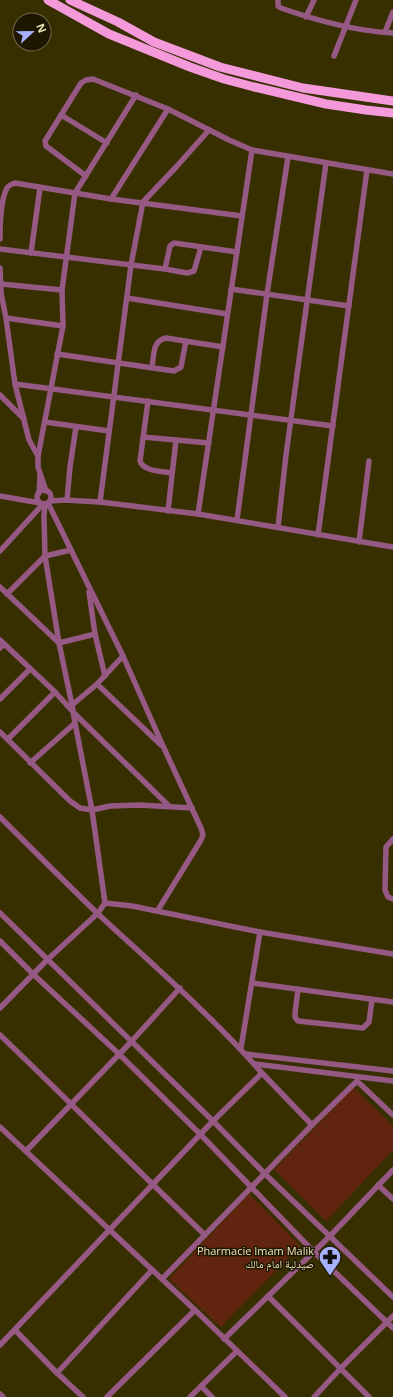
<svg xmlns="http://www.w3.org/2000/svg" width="393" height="1397" font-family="'Open Sans','Noto Naskh Arabic',sans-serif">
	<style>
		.green { fill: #61240f }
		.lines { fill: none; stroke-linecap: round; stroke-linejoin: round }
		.minor { stroke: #955984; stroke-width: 5.5 }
		.trunk { stroke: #f49adb; stroke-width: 9 }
		.labels { text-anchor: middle; stroke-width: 3; stroke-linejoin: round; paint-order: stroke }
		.poi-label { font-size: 11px; fill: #ece4ba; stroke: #1d1700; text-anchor: end }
	</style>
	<rect width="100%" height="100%" fill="#382f00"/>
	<!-- green -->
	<g class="green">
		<polygon points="354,1088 393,1126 393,1150 326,1221 274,1169"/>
		<polygon points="249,1194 300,1246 221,1327 169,1279"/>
	</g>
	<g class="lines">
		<!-- minor -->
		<g class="minor">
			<path d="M 278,0 L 278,6 L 281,8 C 318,21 354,31 393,33"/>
			<polyline points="306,17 314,0"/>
			<polyline points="385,32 393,12"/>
			<polyline points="334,56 356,0"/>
			<polyline points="61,115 107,143"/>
			<polyline points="86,176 46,146 45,141 81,83 86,80 93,79 168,109 229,140 252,150 393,174"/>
			<polyline points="111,199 168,109"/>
			<path d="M 0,239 C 0,226 1,199 7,188 C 9,185 12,184 15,183 L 111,199 L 242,216"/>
			<polyline points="0,249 165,269 187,273 194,271 201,247"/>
			<polyline points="31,253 40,188"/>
			<polyline points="0,268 1,293 6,318 15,384 29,440 38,456 38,467 46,491"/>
			<polyline points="165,269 170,246 174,243 237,252"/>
			<polyline points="1,284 62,290"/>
			<polyline points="231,289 349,306"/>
			<polyline points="127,298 227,314"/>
			<polyline points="6,318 63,326"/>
			<polyline points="57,354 174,371 181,367 186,341"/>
			<path d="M 152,368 C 154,356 152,341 166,338 L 223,347"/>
			<polyline points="15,384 333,426"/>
			<polyline points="0,395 24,419"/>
			<path d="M 148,401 L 140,461 C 144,472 162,471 172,473"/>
			<polyline points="45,422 109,431"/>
			<polyline points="143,437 209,443"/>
			<polyline points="38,456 63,326 62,290 75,193 136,95"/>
			<circle cx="44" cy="497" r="7"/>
			<polyline points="39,493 40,476"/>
			<polyline points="0,496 40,503"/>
			<polyline points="67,500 70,467 76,427"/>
			<polyline points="50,501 65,500 100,502 198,514 393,547"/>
			<polyline points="100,502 131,265 143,202 177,166 209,130"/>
			<polyline points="48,503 123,656 163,746 201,828 203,835 201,840 158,910"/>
			<polyline points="45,504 44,516 45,556 59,643 72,705 75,723 92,810 105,903"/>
			<polyline points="168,511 176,440"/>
			<polyline points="198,514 252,150"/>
			<polyline points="237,520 267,294 288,157"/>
			<polyline points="278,527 286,455 326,163"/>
			<polyline points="318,535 367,170"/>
			<polyline points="359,542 369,461"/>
			<polyline points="0,551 43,504"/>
			<polyline points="0,587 59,643 95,634 89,592"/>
			<polyline points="7,594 45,556 71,550"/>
			<polyline points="95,634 105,676"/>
			<polyline points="0,640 55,692 74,713 169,806"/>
			<polyline points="0,648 4,644"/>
			<polyline points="97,684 161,745"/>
			<polyline points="0,699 30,669"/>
			<polyline points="72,705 97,684 123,656"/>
			<polyline points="0,732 70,801 80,808 92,810 110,806 139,805 192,808"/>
			<polyline points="8,739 55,692"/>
			<polyline points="30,763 75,723"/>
			<path d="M 0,817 C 32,849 64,881 97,913 C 153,965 211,1015 262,1073"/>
			<polyline points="393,839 386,847 385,890 388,897 393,899"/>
			<polyline points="0,913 213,1121 265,1174 393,1297"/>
			<polyline points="0,941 33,974 119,1054 200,1134 313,1251 393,1328"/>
			<polyline points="252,983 393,1002"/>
			<polyline points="298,989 295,1013 295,1017 298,1021 363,1028 369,1022 372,1000"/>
			<polyline points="0,1008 47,960 98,913 105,903 132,906 260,932 393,954"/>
			<path d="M 0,1035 C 69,1101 136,1169 205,1235"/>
			<polyline points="241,1048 260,932"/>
			<polyline points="246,1054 393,1071"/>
			<polyline points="255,1064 393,1081"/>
			<polyline points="0,1127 195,1310 285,1397"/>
			<polyline points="26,1151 131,1042 180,988"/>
			<polyline points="378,1185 393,1199"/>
			<polyline points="162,1279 312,1125 357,1081 393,1115"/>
			<polyline points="268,1296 369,1397"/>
			<polyline points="15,1330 57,1373 152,1270"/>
			<polyline points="224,1339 330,1236 393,1170"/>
			<polyline points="0,1345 213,1121 262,1073 312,1125"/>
			<polyline points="57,1373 83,1397"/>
			<polyline points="201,1386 212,1397"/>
			<polyline points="0,1394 3,1397"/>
			<polyline points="107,1397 195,1310"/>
			<polyline points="190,1397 237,1351"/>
			<polyline points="314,1397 341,1368 393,1316"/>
		</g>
		<!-- trunk -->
		<g class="trunk">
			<polyline points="48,0 109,34 190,67 224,79 254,87 326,104 366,110 393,113"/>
			<polyline points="70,0 118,22 154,42 220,67 303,88 393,101"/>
		</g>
	</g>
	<!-- icons -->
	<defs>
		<g id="pharmacy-pin" transform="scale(1.15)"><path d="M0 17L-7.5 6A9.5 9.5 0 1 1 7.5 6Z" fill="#a7b0fc" stroke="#1d1700"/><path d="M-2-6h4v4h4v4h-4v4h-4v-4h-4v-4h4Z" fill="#111"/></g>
	</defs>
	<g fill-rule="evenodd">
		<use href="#pharmacy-pin" x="330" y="1257"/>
	</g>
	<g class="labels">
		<!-- poi labels -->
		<g class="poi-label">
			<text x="314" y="1255">Pharmacie Imam Malik<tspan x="314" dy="13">صيدلية امام مالك</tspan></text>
		</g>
	</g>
	<!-- north arrow -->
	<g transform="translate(32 32) rotate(68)"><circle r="19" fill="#1d1700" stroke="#70694a"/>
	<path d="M0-3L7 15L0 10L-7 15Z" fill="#a7b0fc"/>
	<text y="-6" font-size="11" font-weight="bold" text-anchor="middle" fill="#ece4ba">N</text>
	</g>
</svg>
